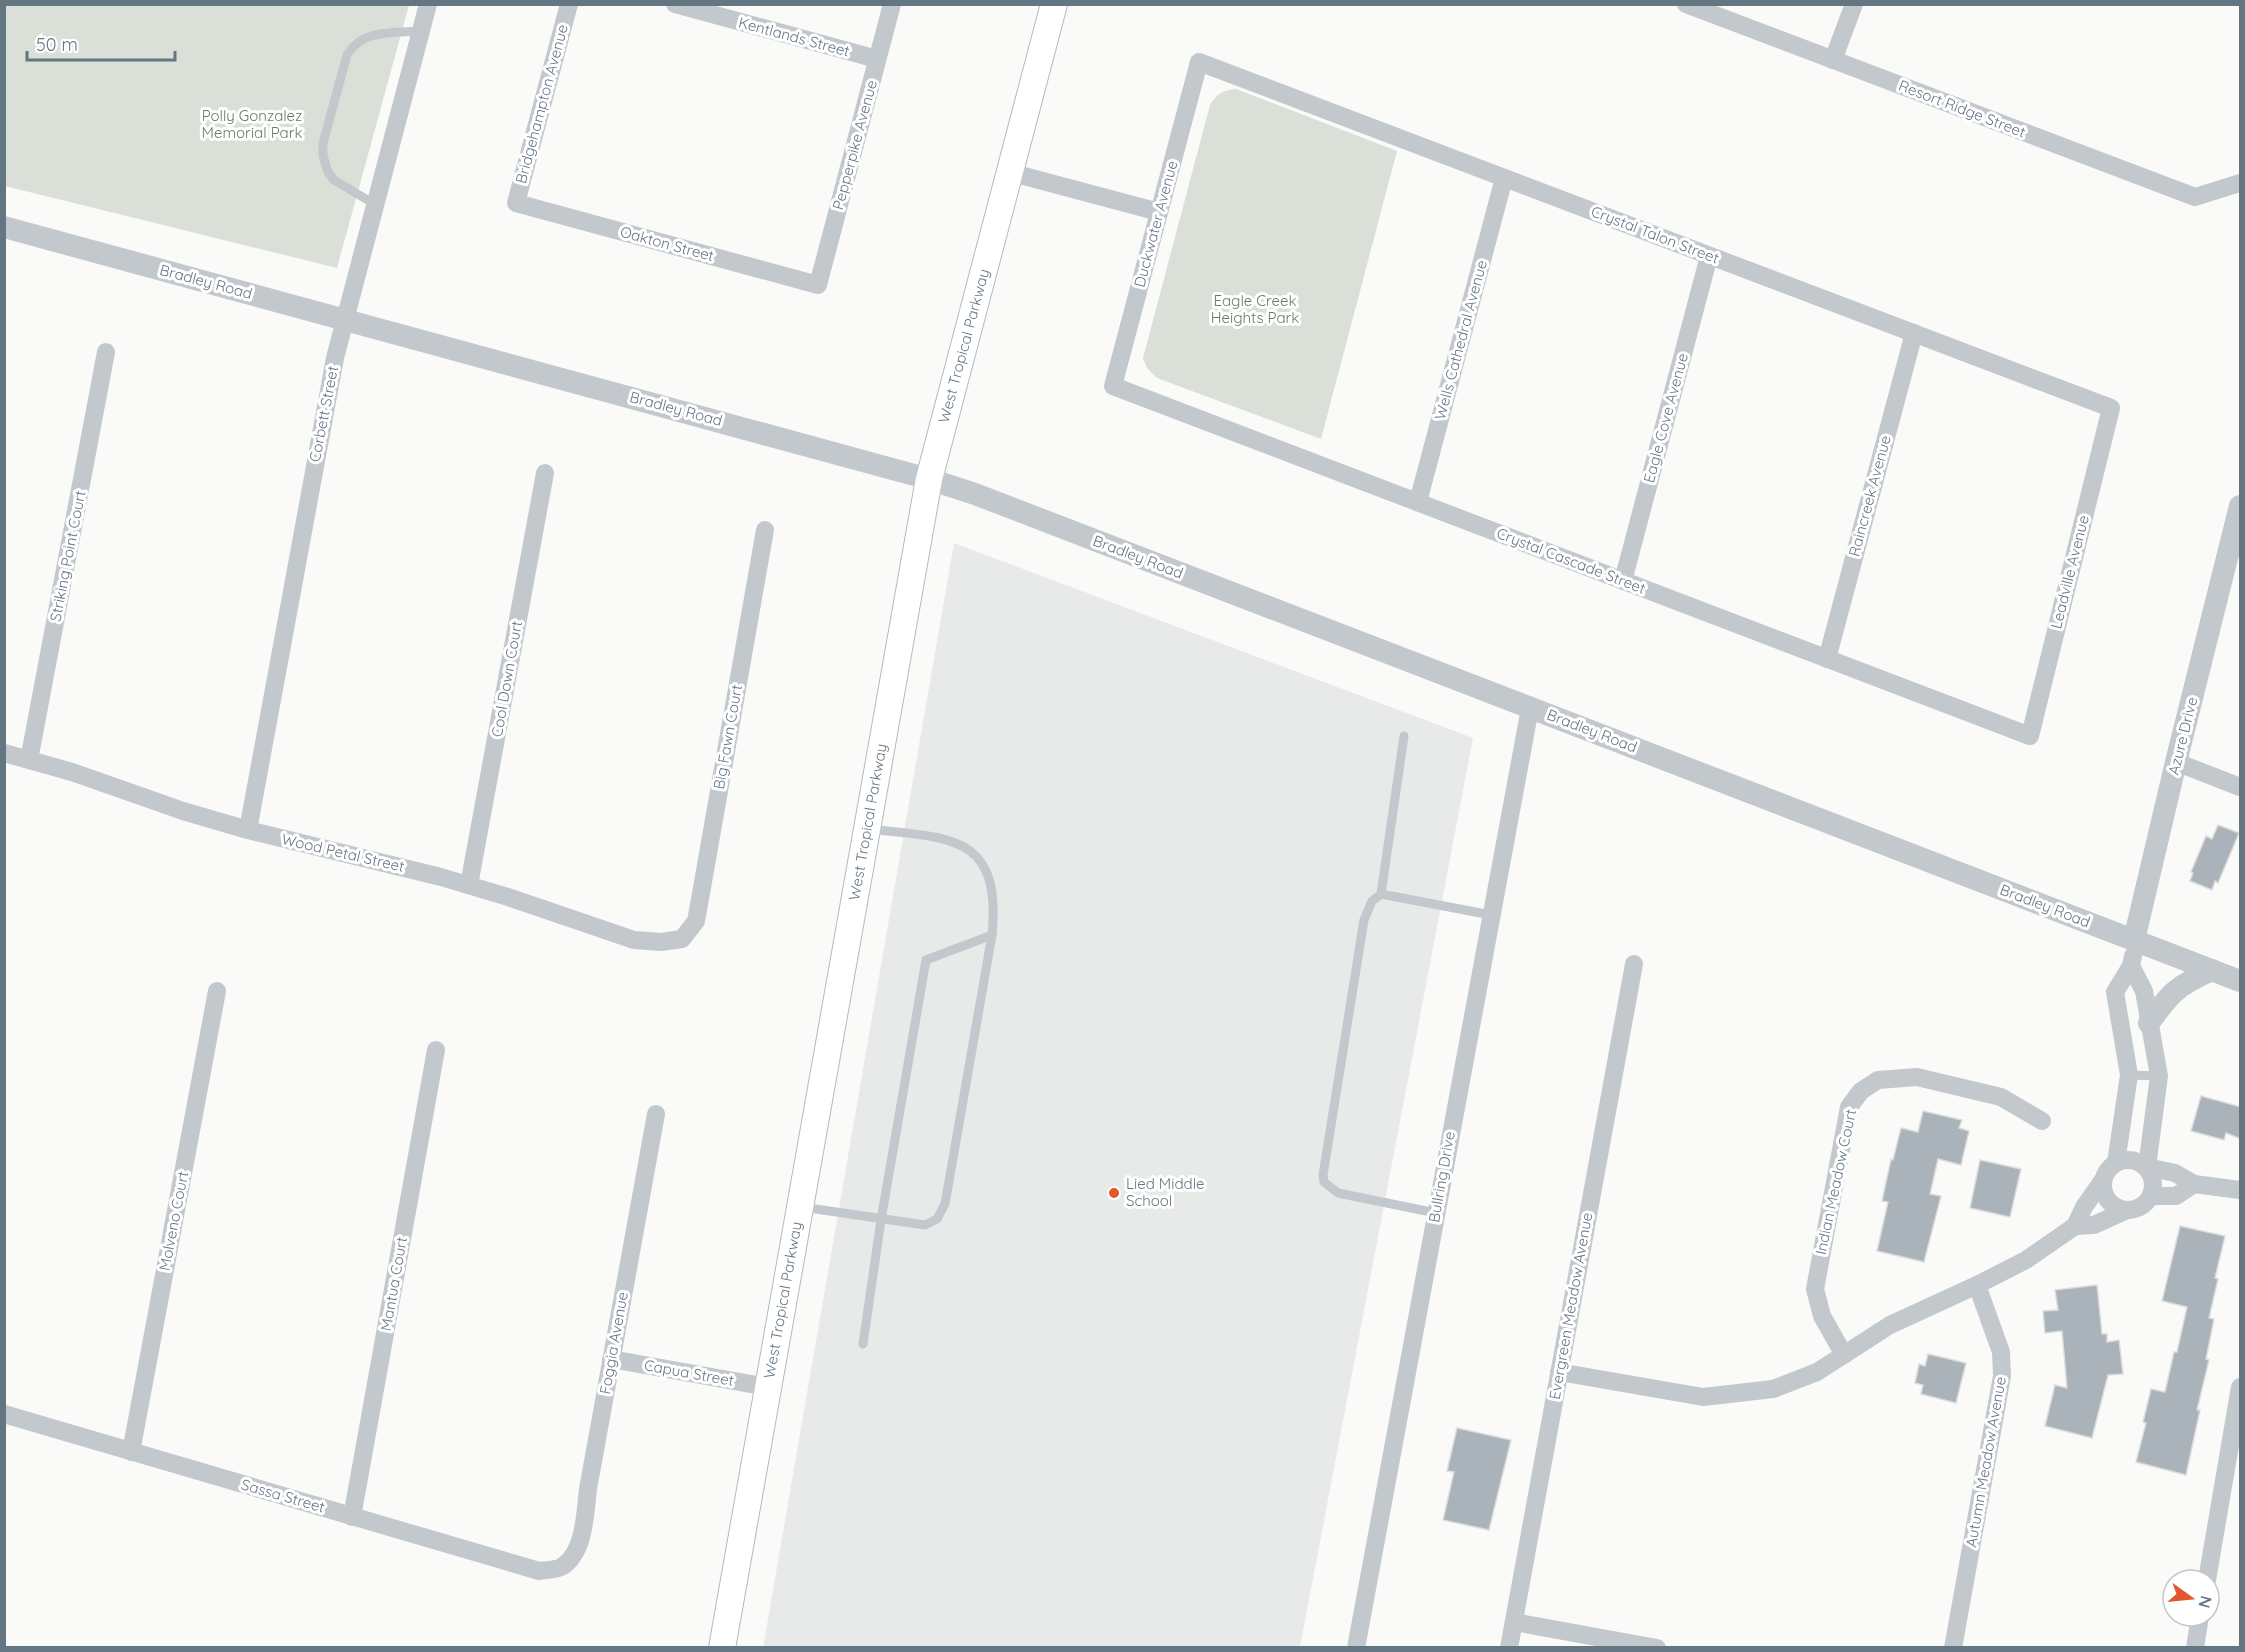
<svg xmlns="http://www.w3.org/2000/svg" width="2245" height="1652" font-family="Quicksand,sans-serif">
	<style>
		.built { fill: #e8e9e9 }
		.green { fill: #dadfd7 }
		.building { fill: #aab3b9; stroke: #dcdcda; stroke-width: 1.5 }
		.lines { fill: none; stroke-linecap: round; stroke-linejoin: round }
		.secondary-casing { stroke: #b3babf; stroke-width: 28 }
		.service { stroke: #c3c8cc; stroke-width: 9 }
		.minor { stroke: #c3c8cc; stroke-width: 18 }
		.tertiary { stroke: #c3c8cc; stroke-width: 22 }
		.secondary { stroke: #fff; stroke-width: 26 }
		.poi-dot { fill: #e4572e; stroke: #fff; stroke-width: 2 }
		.labels { text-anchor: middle; stroke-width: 6; stroke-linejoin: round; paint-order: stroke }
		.street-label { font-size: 15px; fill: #657683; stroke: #fff }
		.park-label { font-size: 15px; fill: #687a64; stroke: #fff }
		.poi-label { font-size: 15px; fill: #657683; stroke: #fff; text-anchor: start }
	</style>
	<rect width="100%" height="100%" fill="#fafaf8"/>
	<!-- built -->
	<polygon class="built" points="954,543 1473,738 1300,1647 763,1648"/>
	<!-- green -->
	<g class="green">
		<polygon points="5,5 409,5 337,268 5,186"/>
		<path d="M 1236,89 L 1397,151 L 1321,439 L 1157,378 L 1147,368 L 1143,358 L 1210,105 C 1216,94 1224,90 1236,89 Z"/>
	</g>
	<!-- building -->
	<g class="building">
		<polygon points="2218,825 2239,833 2218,883 2215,881 2212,890 2190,881 2193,873 2191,872 2206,836 2212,839"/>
		<polygon points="2201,1096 2241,1107 2241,1139 2226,1133 2224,1140 2191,1131"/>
		<polygon points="1923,1111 1962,1120 1959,1128 1969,1131 1961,1165 1938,1159 1930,1194 1941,1196 1924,1262 1877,1251 1888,1202 1882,1201 1891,1159 1893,1160 1901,1128 1918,1132"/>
		<polygon points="1980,1160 2021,1169 2010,1217 1970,1208"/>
		<polygon points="2180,1226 2225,1236 2215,1278 2218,1279 2209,1318 2214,1319 2206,1359 2209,1360 2197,1410 2200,1410 2186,1475 2136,1462 2146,1423 2143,1422 2151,1389 2165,1392 2174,1352 2177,1352 2187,1307 2162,1301"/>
		<polygon points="2097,1285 2102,1334 2107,1334 2107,1342 2119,1340 2123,1374 2108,1375 2092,1438 2045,1426 2055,1385 2067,1388 2062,1331 2045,1333 2043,1311 2058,1310 2055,1290"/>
		<polygon points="1928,1354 1966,1363 1956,1403 1921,1394 1923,1385 1915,1383 1919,1364 1925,1366"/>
		<polygon points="1457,1428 1511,1440 1489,1530 1443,1520 1454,1472 1447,1471"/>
	</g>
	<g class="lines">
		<!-- secondary casing -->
		<g class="secondary-casing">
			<polyline id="secondary" points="722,1648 929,479 1054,4"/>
		</g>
		<!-- service -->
		<g class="service">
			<path d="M 376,205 L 334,180 L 328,172 L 323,156 L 323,143 L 347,55 C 362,29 394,33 421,31"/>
			<polyline points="1381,894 1404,736"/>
			<polyline points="2129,1075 2159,1076"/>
			<path d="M 802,1207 L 925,1225 L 937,1219 L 945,1204 L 992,935 C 1002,833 949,838 868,829"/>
			<polyline points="1436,1213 1338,1193 1324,1182 1323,1175 1364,920 1372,901 1381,894 1491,915"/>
			<polyline points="863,1344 881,1220 926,960 992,935"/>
		</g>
		<!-- minor -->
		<g class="minor">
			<polyline points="569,4 516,203 818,285 892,4"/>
			<polyline points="675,4 877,59"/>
			<polyline points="1686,4 2195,197 2240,183"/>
			<polyline points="1833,60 1854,4"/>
			<polygon points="1199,62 2111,408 2030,736 1113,386"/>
			<polyline points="1009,172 1159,212"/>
			<polyline points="1418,502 1504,178"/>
			<polyline points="1623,581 1709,256"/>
			<polyline points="1827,659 1914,333"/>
			<polyline points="4,753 72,772 183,811 248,830 441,877 508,897 634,940 661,942 682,939 696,921 700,899 765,530"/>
			<polyline points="29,760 106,352"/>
			<polyline points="2176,762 2240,787"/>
			<polyline points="248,830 335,358 428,4"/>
			<polyline points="469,885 545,473"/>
			<polyline points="2131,966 2144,991 2159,1076 2147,1167 2175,1173 2194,1184 2240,1190"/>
			<circle cx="2128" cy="1185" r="25"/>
			<polyline points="2116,1163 2129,1075 2115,992 2131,966 2133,956"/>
			<polyline points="2151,1196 2176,1196 2194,1184"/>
			<polyline points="2075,1226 2094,1225 2127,1210"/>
			<polyline points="1844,1355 1822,1316 1815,1289 1849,1107 1861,1091 1878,1080 1917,1077 2001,1097 2042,1121"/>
			<polyline points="611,1359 768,1387"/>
			<polyline points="1559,1372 1703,1397 1773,1389 1817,1372 1890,1325 1977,1285 2026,1260 2075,1226 2084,1207 2103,1180"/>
			<path d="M 4,1414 L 539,1571 C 546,1570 558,1570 563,1566 C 585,1551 585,1513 588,1489 L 656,1114"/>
			<polyline points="131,1452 217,991"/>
			<polyline points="352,1517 436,1050"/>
			<polyline points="2207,1580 2240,1387"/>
			<polyline points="1514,1622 1657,1648"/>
			<polyline points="1356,1648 1530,708"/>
			<polyline points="1509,1648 1634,964"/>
			<polyline points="1953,1648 2002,1376 2001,1352 1977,1285"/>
			<polyline points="2195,1648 2200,1616"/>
		</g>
		<!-- tertiary -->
		<g class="tertiary">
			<polyline points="4,227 929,479 975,494 2240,981"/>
			<polyline points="2134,940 2176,762 2240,506"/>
			<path d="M 2149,1023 C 2170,993 2178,985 2212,970"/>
		</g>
		<!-- secondary -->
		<use href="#secondary" class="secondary"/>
	</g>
	<!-- markers -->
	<circle class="poi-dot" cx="1114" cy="1193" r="6"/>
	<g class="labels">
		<!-- street labels -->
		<g class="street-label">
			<text transform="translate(794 37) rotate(15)" y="5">Kentlands Street</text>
			<text transform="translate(542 104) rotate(-75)" y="5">Bridgehampton Avenue</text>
			<text transform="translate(1962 109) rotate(21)" y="5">Resort Ridge Street</text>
			<text transform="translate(855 145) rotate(-75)" y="5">Pepperpike Avenue</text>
			<text transform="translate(1156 224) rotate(-75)" y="5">Duckwater Avenue</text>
			<text transform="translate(1655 235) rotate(21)" y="5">Crystal Talon Street</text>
			<text transform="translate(667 244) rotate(15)" y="5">Oakton Street</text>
			<text transform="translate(206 282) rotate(15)" y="5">Bradley Road</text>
			<text transform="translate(1461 340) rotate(-75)" y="5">Wells Cathedral Avenue</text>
			<text transform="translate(964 346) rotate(-75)" y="5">West Tropical Parkway</text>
			<text transform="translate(676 409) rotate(15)" y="5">Bradley Road</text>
			<text transform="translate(324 414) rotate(-79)" y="5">Corbett Street</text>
			<text transform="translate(1666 418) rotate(-75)" y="5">Eagle Cove Avenue</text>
			<text transform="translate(1870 496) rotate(-75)" y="5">Raincreek Avenue</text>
			<text transform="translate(68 556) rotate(-79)" y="5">Striking Point Court</text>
			<text transform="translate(1138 557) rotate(21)" y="5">Bradley Road</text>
			<text transform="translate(1571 561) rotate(21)" y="5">Crystal Cascade Street</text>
			<text transform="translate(2070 572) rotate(-76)" y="5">Leadville Avenue</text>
			<text transform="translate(507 679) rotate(-80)" y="5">Cool Down Court</text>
			<text transform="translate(1592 731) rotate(21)" y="5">Bradley Road</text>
			<text transform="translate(2183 736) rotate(-76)" y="5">Azure Drive</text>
			<text transform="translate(728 737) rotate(-80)" y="5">Big Fawn Court</text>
			<text transform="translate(868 822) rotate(-80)" y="5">West Tropical Parkway</text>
			<text transform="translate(343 853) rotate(13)" y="5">Wood Petal Street</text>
			<text transform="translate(2045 906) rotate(21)" y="5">Bradley Road</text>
			<text transform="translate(1442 1177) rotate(-80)" y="5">Bullring Drive</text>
			<text transform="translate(1836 1182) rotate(-78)" y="5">Indian Meadow Court</text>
			<text transform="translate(174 1221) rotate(-79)" y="5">Molveno Court</text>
			<text transform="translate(394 1284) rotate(-80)" y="5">Mantua Court</text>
			<text transform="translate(783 1300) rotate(-80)" y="5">West Tropical Parkway</text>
			<text transform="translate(1571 1306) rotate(-80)" y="5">Evergreen Meadow Avenue</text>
			<text transform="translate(614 1343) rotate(-80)" y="5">Foggia Avenue</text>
			<text transform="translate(689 1373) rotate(10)" y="5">Capua Street</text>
			<text transform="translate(1986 1462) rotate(-80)" y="5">Autumn Meadow Avenue</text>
			<text transform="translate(283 1496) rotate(16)" y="5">Sassa Street</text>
		</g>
		<!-- park labels -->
		<g class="park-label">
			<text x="252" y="121">Polly Gonzalez<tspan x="252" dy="17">Memorial Park</tspan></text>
			<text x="1255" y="306">Eagle Creek<tspan x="1255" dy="17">Heights Park</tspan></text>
		</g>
		<!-- poi labels -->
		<g class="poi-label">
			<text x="1126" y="1189">Lied Middle<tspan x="1126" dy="17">School</tspan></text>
		</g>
	</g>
	<!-- border -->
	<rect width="2245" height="1652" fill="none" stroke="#657683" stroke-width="12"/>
	<!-- north arrow -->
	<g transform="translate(2191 1598) rotate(105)"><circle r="28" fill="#ffffff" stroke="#c1c8cd" stroke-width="1.5"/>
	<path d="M0-4.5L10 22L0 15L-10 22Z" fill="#e4572e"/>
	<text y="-9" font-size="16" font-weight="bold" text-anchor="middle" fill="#657683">N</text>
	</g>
	<!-- scale -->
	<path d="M27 51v9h148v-9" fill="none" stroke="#657683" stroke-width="3"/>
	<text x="36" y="51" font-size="18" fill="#657683" stroke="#ffffff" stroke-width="4.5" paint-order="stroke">50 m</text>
</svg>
